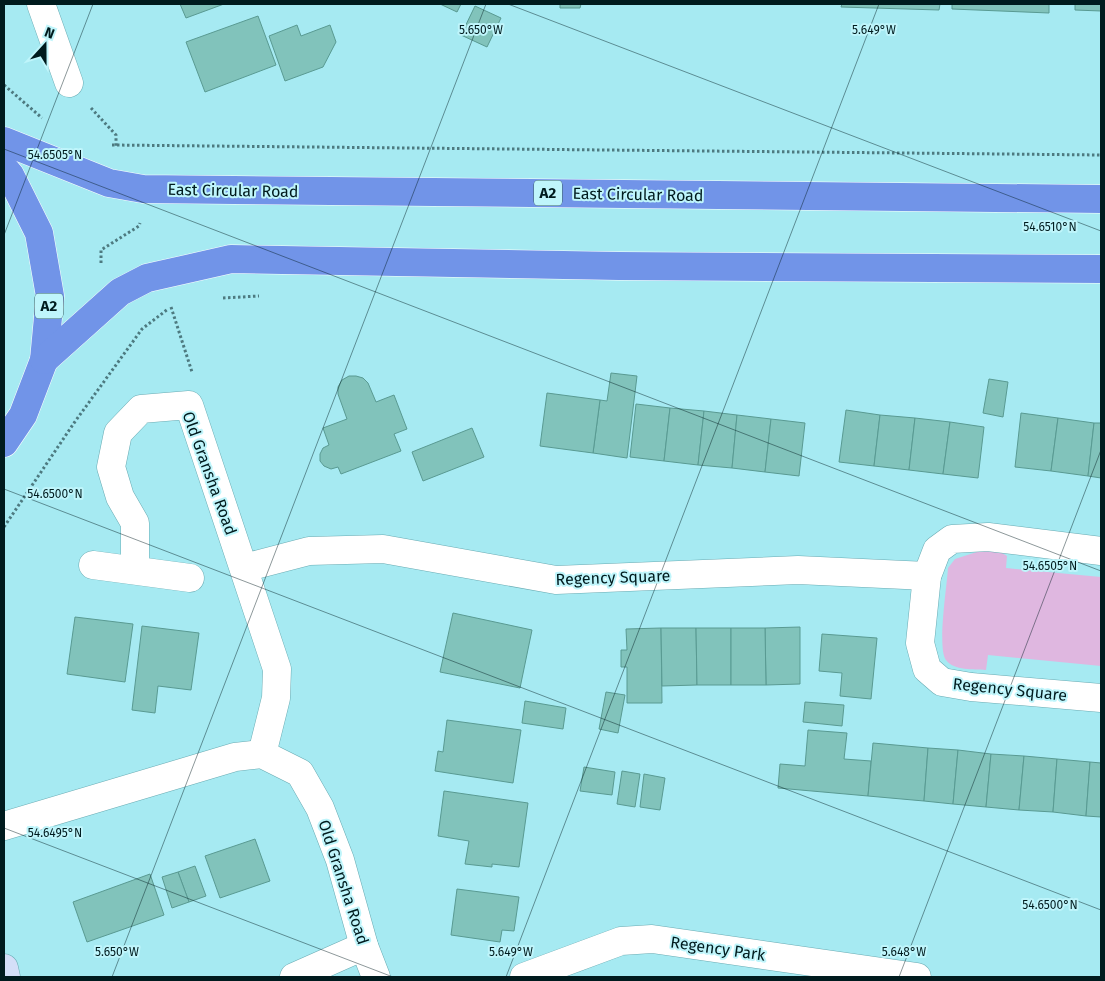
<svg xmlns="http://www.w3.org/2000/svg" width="1105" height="981" font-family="'Fira Sans',sans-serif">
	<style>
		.green { fill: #dfb7e0 }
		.building { fill: #81c3bb; stroke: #599a92 }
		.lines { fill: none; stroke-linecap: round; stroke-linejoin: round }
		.street-casing { stroke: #69abb3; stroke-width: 29 }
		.secondary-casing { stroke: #69abb3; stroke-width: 29 }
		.highway-casing { stroke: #fff; stroke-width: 29 }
		.path { stroke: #4d7a80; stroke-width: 3; stroke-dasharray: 2.5 2.5; stroke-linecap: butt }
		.street { stroke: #fff; stroke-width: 28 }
		.secondary { stroke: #d4dff8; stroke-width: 28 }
		.highway { stroke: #7194e8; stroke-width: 28 }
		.ticks { fill: none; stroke: #001b1e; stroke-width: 1; stroke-opacity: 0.45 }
		.labels { text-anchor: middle; stroke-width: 4; stroke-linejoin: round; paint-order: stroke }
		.shield { fill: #bff5fb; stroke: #395c60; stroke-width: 1 }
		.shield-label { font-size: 15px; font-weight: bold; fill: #001b1e }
		.street-label { font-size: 16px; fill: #001b1e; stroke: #bff5fb }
		.ticks-label { font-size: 12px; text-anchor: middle; fill: #001b1e; stroke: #bff5fb; stroke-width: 4; stroke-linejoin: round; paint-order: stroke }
	</style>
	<rect width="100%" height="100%" fill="#a6eaf2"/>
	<!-- green -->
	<path class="green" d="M 986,549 L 999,551 L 1007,556 L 1006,568 L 1101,577 L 1101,678 L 1100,678 L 1101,666 L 988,655 L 986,670 C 974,669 954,671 946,660 C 937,648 947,586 948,568 L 955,559 Z"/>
	<!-- building -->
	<g class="building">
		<polygon points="180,4 224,4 186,18"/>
		<polygon points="440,4 461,4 457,12"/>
		<polygon points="560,4 581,4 580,8 560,8"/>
		<polygon points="842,4 940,4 939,10 841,7"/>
		<polygon points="952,4 1049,4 1049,13 952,9"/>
		<polygon points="1075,4 1101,4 1101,11 1075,10"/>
		<polygon points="475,6 501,18 487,47 461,35"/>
		<polygon points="258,16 276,65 205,92 186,42"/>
		<polygon points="297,25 301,36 330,25 336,42 323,67 285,81 269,36"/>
		<polygon points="611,373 637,376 627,458 593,453 600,400 607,401"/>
		<polygon points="349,376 356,376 363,378 368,383 376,402 394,395 407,429 394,434 401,451 341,474 338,467 331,469 324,466 320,461 320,454 323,448 329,445 323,428 347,419 338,394 338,387 342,380"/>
		<polygon points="989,379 1008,382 1003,417 983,413"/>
		<polygon points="547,393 600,400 593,453 540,446"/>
		<polygon points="636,404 670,408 664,461 630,457"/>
		<polygon points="670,408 704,411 698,465 664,461"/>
		<polygon points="846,410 880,415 874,466 839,462"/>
		<polygon points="704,411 737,415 732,468 698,465"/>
		<polygon points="1021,413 1058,418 1051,471 1015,467"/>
		<polygon points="737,415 771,419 765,472 732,468"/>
		<polygon points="880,415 915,418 909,470 874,466"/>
		<polygon points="915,418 950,422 943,474 909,470"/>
		<polygon points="1058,418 1094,423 1088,476 1051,471"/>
		<polygon points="771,419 805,423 799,476 765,472"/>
		<polygon points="950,422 984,427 978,478 943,474"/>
		<polygon points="1094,423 1101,423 1101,478 1088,476"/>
		<polygon points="472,428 484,457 423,481 412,452"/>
		<polygon points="453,613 532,630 520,688 440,672"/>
		<polygon points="75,617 133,624 125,682 67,674"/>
		<polygon points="142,626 199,633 191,690 158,686 155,713 132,710"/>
		<polygon points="800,627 800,684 766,685 765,628"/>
		<polygon points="661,628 662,703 627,703 627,667 621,667 621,650 627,650 626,629"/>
		<polygon points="661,628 696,628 697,685 662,686"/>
		<polygon points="696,628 731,628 731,685 697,685"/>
		<polygon points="731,628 765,628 766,685 731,685"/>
		<polygon points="822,634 877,638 871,699 840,696 842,673 819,671"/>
		<polygon points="606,692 625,695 618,733 599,729"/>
		<polygon points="525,701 566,708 563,729 522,723"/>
		<polygon points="805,702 844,705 842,726 803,722"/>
		<polygon points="447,720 521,730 513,783 435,771 438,751 443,752"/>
		<polygon points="808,730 847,733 844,759 871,761 868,796 778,788 780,764 805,766"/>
		<polygon points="873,743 928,748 924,801 868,796"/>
		<polygon points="928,748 958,750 953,804 924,801"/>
		<polygon points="958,750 991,754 986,807 953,804"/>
		<polygon points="991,754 1024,756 1019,810 986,807"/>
		<polygon points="1024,756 1057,759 1053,812 1019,810"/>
		<polygon points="1057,759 1090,762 1086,816 1053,812"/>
		<polygon points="1090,762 1101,763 1101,817 1086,816"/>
		<polygon points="584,767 615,772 612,795 580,791"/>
		<polygon points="622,771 640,774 635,807 617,804"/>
		<polygon points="644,774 665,778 660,810 640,807"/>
		<polygon points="444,791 528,803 519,867 492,864 492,867 465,864 469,841 438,836"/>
		<polygon points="255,839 270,881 220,898 205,856"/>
		<polygon points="195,866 206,896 189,902 178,872"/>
		<polygon points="178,872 189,902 172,908 162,877"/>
		<polygon points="150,874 164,915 87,942 73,902"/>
		<polygon points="457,889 519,897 514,931 502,930 500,942 451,935"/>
	</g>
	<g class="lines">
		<!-- street casing -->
		<g class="street-casing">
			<g id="street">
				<polyline points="41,4 69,83"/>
				<polyline points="1101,551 988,537 952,539 937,550 927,576 920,643 927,669 942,682 971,687 1101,698"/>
				<polyline points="93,565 190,578"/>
				<polyline points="244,568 309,551 383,549 556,580 798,570 927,576"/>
				<polyline points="135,570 135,523 120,497 111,467 118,433 141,409 189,405 277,669 276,698 262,754"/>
				<polyline points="4,826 235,757 262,754 300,773 320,808 340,860 364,946 376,977"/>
				<polyline points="294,977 364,946"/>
				<polyline points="524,977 621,941 652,939 917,977"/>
			</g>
		</g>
		<!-- secondary casing -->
		<g class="secondary-casing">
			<polyline id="secondary" points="4,968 6,977"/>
		</g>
		<!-- highway casing -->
		<g class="highway-casing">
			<g id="highway">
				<polyline points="4,141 109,183 143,189 1101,199"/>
				<polyline points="4,168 10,175 39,233 50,296 44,360 23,415 4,443"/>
				<polyline points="44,360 120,292 147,278 231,259 619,266 1101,269"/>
			</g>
		</g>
		<!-- path -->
		<g class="path">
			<polyline points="4,85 42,118"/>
			<polyline points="91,108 116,135 116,146"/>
			<polyline points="112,145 1101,155"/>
			<polyline points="101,263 101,250 139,226 140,223"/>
			<polyline points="223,298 259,296"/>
			<polyline points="171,307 192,372"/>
			<polyline points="4,527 74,423 142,329 168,309"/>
		</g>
		<!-- street -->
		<use href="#street" class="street"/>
		<!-- secondary -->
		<use href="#secondary" class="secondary"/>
		<!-- highway -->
		<use href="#highway" class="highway"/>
	</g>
	<!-- ticks -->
	<path class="ticks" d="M 508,4 L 1101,231M 4,149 L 1101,571M 4,235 L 93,4M 4,489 L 1101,910M 4,828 L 393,977M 112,977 L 486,4M 506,977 L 879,4M 899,977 L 1101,450"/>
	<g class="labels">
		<!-- shield labels -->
		<g class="shield">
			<rect x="534" y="180.5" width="28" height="25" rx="4"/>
			<rect x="35" y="293.5" width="28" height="25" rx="4"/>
		</g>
		<g class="shield-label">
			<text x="548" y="198">A2</text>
			<text x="49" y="311">A2</text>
		</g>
		<!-- street labels -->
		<g class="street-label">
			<text transform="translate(233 190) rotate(1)" y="6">East Circular Road</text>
			<text transform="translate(638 194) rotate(1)" y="6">East Circular Road</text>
			<text transform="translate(210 473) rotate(70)" y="6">Old Gransha Road</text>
			<text transform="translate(613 577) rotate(-2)" y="6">Regency Square</text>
			<text transform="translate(1010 689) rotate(6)" y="6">Regency Square</text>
			<text transform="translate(344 882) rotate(72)" y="6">Old Gransha Road</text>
			<text transform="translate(718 948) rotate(8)" y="6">Regency Park</text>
		</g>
	</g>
	<g class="ticks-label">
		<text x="481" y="34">5.650°W</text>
		<text x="874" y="34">5.649°W</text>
		<text x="55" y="159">54.6505°N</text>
		<text x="1050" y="231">54.6510°N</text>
		<text x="55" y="498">54.6500°N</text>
		<text x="1050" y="570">54.6505°N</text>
		<text x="55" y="837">54.6495°N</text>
		<text x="1050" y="909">54.6500°N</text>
		<text x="117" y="956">5.650°W</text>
		<text x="511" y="956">5.649°W</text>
		<text x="904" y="956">5.648°W</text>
	</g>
	<!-- border -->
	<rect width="1105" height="981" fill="none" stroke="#001b1e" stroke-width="10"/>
	<!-- north arrow -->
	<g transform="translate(45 45) rotate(21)" stroke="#bff5fb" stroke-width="4" paint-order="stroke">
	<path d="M0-4L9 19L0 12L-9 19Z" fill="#001b1e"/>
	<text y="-8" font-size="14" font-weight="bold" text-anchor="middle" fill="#001b1e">N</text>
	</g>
</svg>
